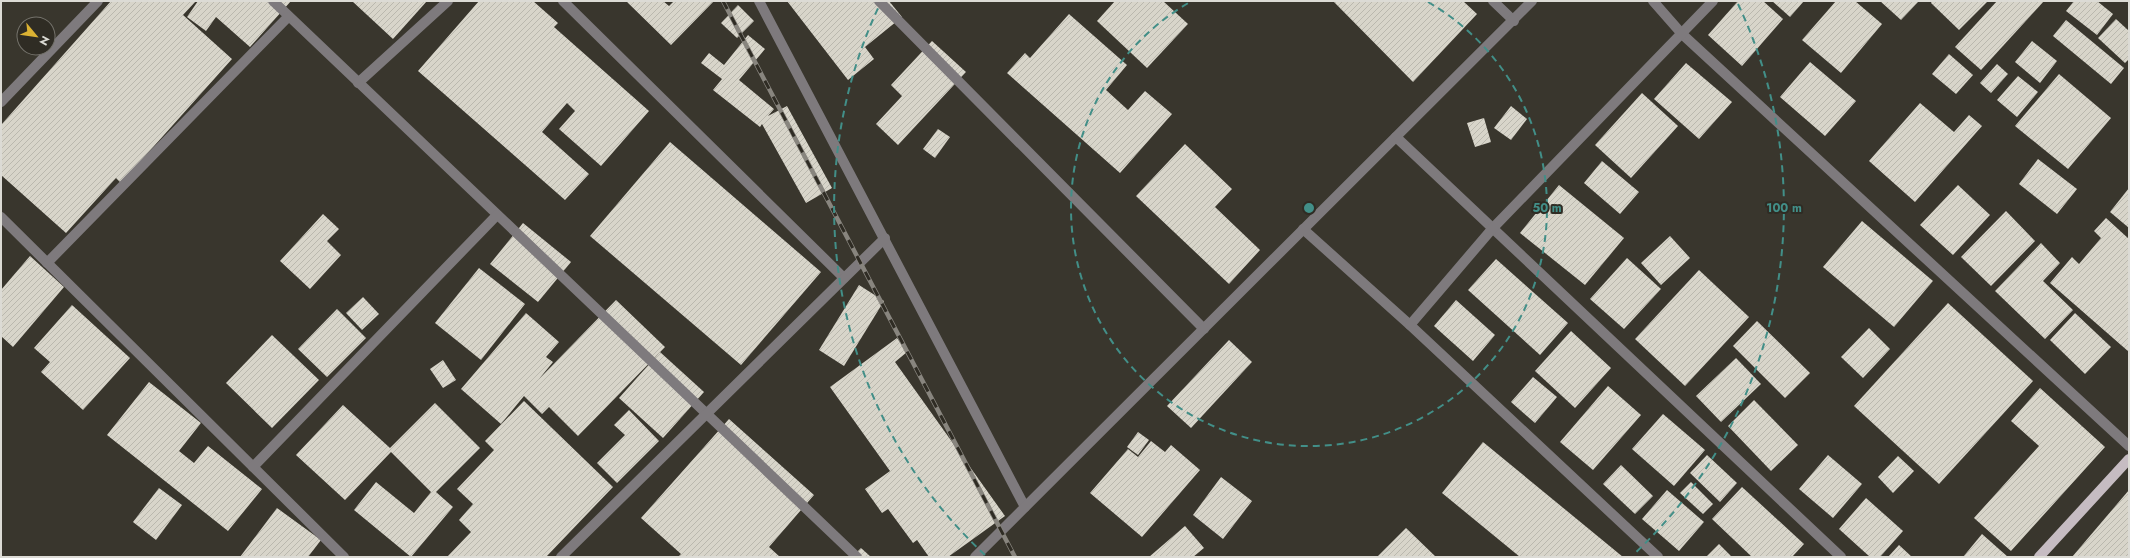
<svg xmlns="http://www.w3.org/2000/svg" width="2130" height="558" font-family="Jost,sans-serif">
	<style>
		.building { fill: url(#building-hatch) }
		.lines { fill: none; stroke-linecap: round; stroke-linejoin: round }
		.minor { stroke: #7e7a7d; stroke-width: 10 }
		.major { stroke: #c6bcc2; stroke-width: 10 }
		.rail-casing { stroke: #88857e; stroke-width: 4.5 }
		.rail { stroke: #2f2c24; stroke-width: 3; stroke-dasharray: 9; stroke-linecap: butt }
		.ring { fill: none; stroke: #428f88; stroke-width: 2; stroke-dasharray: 7 5 }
		.centre { fill: #428f88; stroke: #2f2c24; stroke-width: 2 }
		.ring-label { font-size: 12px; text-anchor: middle; font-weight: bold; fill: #428f88; stroke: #2f2c24; stroke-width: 4; stroke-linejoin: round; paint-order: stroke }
	</style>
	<defs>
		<pattern id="building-hatch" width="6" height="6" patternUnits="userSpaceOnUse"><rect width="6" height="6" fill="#d8d5ca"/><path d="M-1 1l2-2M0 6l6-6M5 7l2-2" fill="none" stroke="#bab8ae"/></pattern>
	</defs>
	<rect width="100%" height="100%" fill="#39362d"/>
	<!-- building -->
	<g class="building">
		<polygon points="111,1 196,1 183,15 232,59 121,183 116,178 66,233 1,175 1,125"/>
		<polygon points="198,1 291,1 250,47 216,17 206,31 187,17"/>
		<polygon points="352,1 427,1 393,39"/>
		<polygon points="479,1 533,1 558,23 554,27 649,111 601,166 559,129 575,111 567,103 542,132 589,174 565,200 418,71"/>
		<polygon points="626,1 663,1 669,6 674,1 714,1 671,45"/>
		<polygon points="787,1 889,1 902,17 865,47 874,59 848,80"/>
		<polygon points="1115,1 1163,1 1188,24 1147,68 1097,21"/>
		<polygon points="1333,1 1463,1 1477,14 1413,82"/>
		<polygon points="1738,1 1763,1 1783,19 1742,66 1708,35"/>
		<polygon points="1772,1 1804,1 1790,17"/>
		<polygon points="1836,1 1855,1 1882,24 1841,73 1802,40"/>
		<polygon points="1880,1 1919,1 1901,20"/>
		<polygon points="1932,1 1988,1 1959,30 1931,3"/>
		<polygon points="1997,1 2044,1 1981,70 1955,47"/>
		<polygon points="2074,1 2097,1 2113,14 2097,35 2066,11"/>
		<polygon points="738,5 754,21 737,38 721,23"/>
		<polygon points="1069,14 1127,65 1106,90 1128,110 1145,91 1172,114 1120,173 1007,73 1025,53 1030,58"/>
		<polygon points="2116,19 2129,31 2129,59 2125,63 2098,38"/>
		<polygon points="2066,20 2124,68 2111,84 2053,36"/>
		<polygon points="748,35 765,49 739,80 774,109 768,116 787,106 832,188 806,203 762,124 760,127 713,90 722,79 701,63 709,53 724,65"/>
		<polygon points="932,41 966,72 898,145 876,124 902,96 891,85"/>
		<polygon points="2032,41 2057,61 2040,83 2015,62"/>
		<polygon points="1949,54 1973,75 1956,94 1932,74"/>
		<polygon points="1810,62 1856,101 1825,136 1780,97"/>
		<polygon points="1686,63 1732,102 1699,139 1654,99"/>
		<polygon points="1997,64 2008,74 1991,93 1980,83"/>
		<polygon points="2059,74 2111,118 2068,169 2015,126"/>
		<polygon points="2018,76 2038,92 2017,117 1997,100"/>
		<polygon points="1642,93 1678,126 1631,178 1595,145"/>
		<polygon points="1920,103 1954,132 1969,115 1982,126 1915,202 1869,161"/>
		<polygon points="1511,106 1527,119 1511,140 1494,128"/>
		<polygon points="1484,118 1491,142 1475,147 1467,123"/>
		<polygon points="938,129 950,137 935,158 923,149"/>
		<polygon points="670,142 821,272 741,365 590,236"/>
		<polygon points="1185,144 1232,189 1215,207 1260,250 1229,284 1136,196"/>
		<polygon points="2038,159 2077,189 2057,214 2019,184"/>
		<polygon points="1602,161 1639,192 1620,214 1584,183"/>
		<polygon points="1559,185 1624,238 1585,285 1520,233"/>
		<polygon points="1958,185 1990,215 1953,255 1920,225"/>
		<polygon points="2129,188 2129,228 2110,212"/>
		<polygon points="2006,211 2035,241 1991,286 1961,257"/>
		<polygon points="323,214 339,229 327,241 341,255 310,289 280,261"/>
		<polygon points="2106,218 2129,239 2129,352 2050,283 2072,257 2079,264 2101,238 2094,231"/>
		<polygon points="1862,221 1933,281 1894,327 1823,267"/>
		<polygon points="523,223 571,262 538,302 490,264"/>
		<polygon points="1670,236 1690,258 1661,285 1641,263"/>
		<polygon points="2041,243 2060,263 2043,281 2073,310 2045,339 1995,291"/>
		<polygon points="30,256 64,287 13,347 1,336 1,290"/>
		<polygon points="1627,258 1661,289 1624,329 1590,299"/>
		<polygon points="1496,259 1568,323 1540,355 1468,290"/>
		<polygon points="479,268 525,304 481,360 435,323"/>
		<polygon points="1699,270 1749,317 1685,386 1635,339"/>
		<polygon points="859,285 884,301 844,366 819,350"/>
		<polygon points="363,297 379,314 362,330 346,313"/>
		<polygon points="616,300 665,347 578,436 549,407 542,414 524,396 501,424 461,389 526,313 559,342 546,357 553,362 539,379"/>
		<polygon points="1456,300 1495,335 1473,361 1434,326"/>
		<polygon points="1948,303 2033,381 1939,484 1854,406"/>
		<polygon points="72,305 130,358 83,410 41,372 50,362 34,348"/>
		<polygon points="337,309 366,338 327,377 298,349"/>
		<polygon points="2075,313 2111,347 2085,374 2050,340"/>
		<polygon points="1757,321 1810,373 1785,398 1733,346"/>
		<polygon points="1869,328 1890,349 1863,378 1841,357"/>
		<polygon points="1571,331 1611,368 1575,408 1535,371"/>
		<polygon points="272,335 319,380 272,428 226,383"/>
		<polygon points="897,338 907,352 895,362 1005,516 948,557 929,557 917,540 913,543 888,509 882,513 865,489 890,471 830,387"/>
		<polygon points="1229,340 1252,362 1191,428 1167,406"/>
		<polygon points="660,352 704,392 663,438 619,398"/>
		<polygon points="1736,358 1761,384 1721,422 1696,396"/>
		<polygon points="443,360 456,380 443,388 430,369"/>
		<polygon points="1533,377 1557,397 1535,423 1511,402"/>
		<polygon points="149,382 201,423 179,451 194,463 208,446 262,489 228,531 107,435"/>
		<polygon points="1608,386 1641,415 1593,470 1560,442"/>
		<polygon points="2040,388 2105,447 2011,551 1974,518 2039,446 2011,421"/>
		<polygon points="1754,400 1798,445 1771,471 1728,426"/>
		<polygon points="524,401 613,487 546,557 447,557 471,532 459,520 473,504 457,489 494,450 485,441"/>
		<polygon points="435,403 480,448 436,492 453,507 411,557 354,510 376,482 414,513 431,492 391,452 345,500 296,455 343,405 390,448"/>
		<polygon points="629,410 659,441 617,483 597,463 625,435 614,425"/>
		<polygon points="1663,414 1705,450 1674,486 1632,449"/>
		<polygon points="729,419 814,495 769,547 780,557 678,557 681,554 641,518"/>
		<polygon points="1138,432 1149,440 1138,455 1127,447"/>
		<polygon points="1151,441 1165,452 1171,445 1200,470 1142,537 1090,493 1128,449 1138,457"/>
		<polygon points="1483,442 1623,557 1520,557 1442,493"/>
		<polygon points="1707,455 1737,483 1720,502 1690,473"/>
		<polygon points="1828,455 1862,484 1833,518 1799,489"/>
		<polygon points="1898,456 1914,471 1893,493 1878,477"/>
		<polygon points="1621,465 1653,496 1635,514 1603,484"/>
		<polygon points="1221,477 1252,501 1223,539 1193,515"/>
		<polygon points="1691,482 1713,504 1703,514 1680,493"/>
		<polygon points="1742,487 1804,544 1792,557 1752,557 1712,519"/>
		<polygon points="159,488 182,505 156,540 133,522"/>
		<polygon points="1667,490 1704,522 1679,551 1642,519"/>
		<polygon points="2129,490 2129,557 2072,557"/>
		<polygon points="1866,498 1903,531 1880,557 1870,557 1839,529"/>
		<polygon points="277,508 321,540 308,557 240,557"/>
		<polygon points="1185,526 1204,548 1193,557 1149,557"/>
		<polygon points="1406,528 1436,557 1377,557"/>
		<polygon points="1982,534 2008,557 1963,557"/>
		<polygon points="1719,544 1732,557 1706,557"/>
		<polygon points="1899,545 1912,557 1888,557"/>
		<polygon points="861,548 871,557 852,557"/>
	</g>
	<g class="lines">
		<!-- minor -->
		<g class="minor">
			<polyline points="273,1 857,557"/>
			<polyline points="563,1 844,278"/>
			<polyline points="759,1 1025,507"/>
			<polyline points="879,1 1204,329"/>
			<polyline points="1493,1 1514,21"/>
			<polyline points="1653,1 1682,34 2129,446"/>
			<polyline points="358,83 448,1"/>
			<polyline points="1,102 98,1"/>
			<polyline points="1396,137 1841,557"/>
			<polyline points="1,217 344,557"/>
			<polyline points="1303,229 1410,325 1658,557"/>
			<polyline points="47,263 288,17"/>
			<polyline points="1410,325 1492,229 1713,1"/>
			<polyline points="253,467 497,215"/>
			<polyline points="561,557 885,238"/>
			<polyline points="975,557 1532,1"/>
		</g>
		<!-- major -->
		<polyline class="major" points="2039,557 2129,459"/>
		<!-- rail casing -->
		<g class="rail-casing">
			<polyline id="rail" points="723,1 1015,557"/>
		</g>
		<!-- rail -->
		<use href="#rail" class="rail"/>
	</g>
	<!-- distance rings -->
	<g class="ring">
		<path d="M1428 2A238 238 0 1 1 1190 2"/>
		<path d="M985 555A475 475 0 0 1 880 4M1738 4A475 475 0 0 1 1633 555"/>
	</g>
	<circle cx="1309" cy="208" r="6" class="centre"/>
	<g class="ring-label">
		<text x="1547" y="212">50 m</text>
		<text x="1784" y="212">100 m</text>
	</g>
	<!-- border -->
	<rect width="2130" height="558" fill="none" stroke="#dcdbd5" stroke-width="4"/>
	<!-- north arrow -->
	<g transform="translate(36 36) rotate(119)"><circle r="19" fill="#2f2c24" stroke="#74726b"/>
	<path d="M0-3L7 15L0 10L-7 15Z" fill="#dbb233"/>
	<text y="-6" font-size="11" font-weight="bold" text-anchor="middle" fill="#dcdbd5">N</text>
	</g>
</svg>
